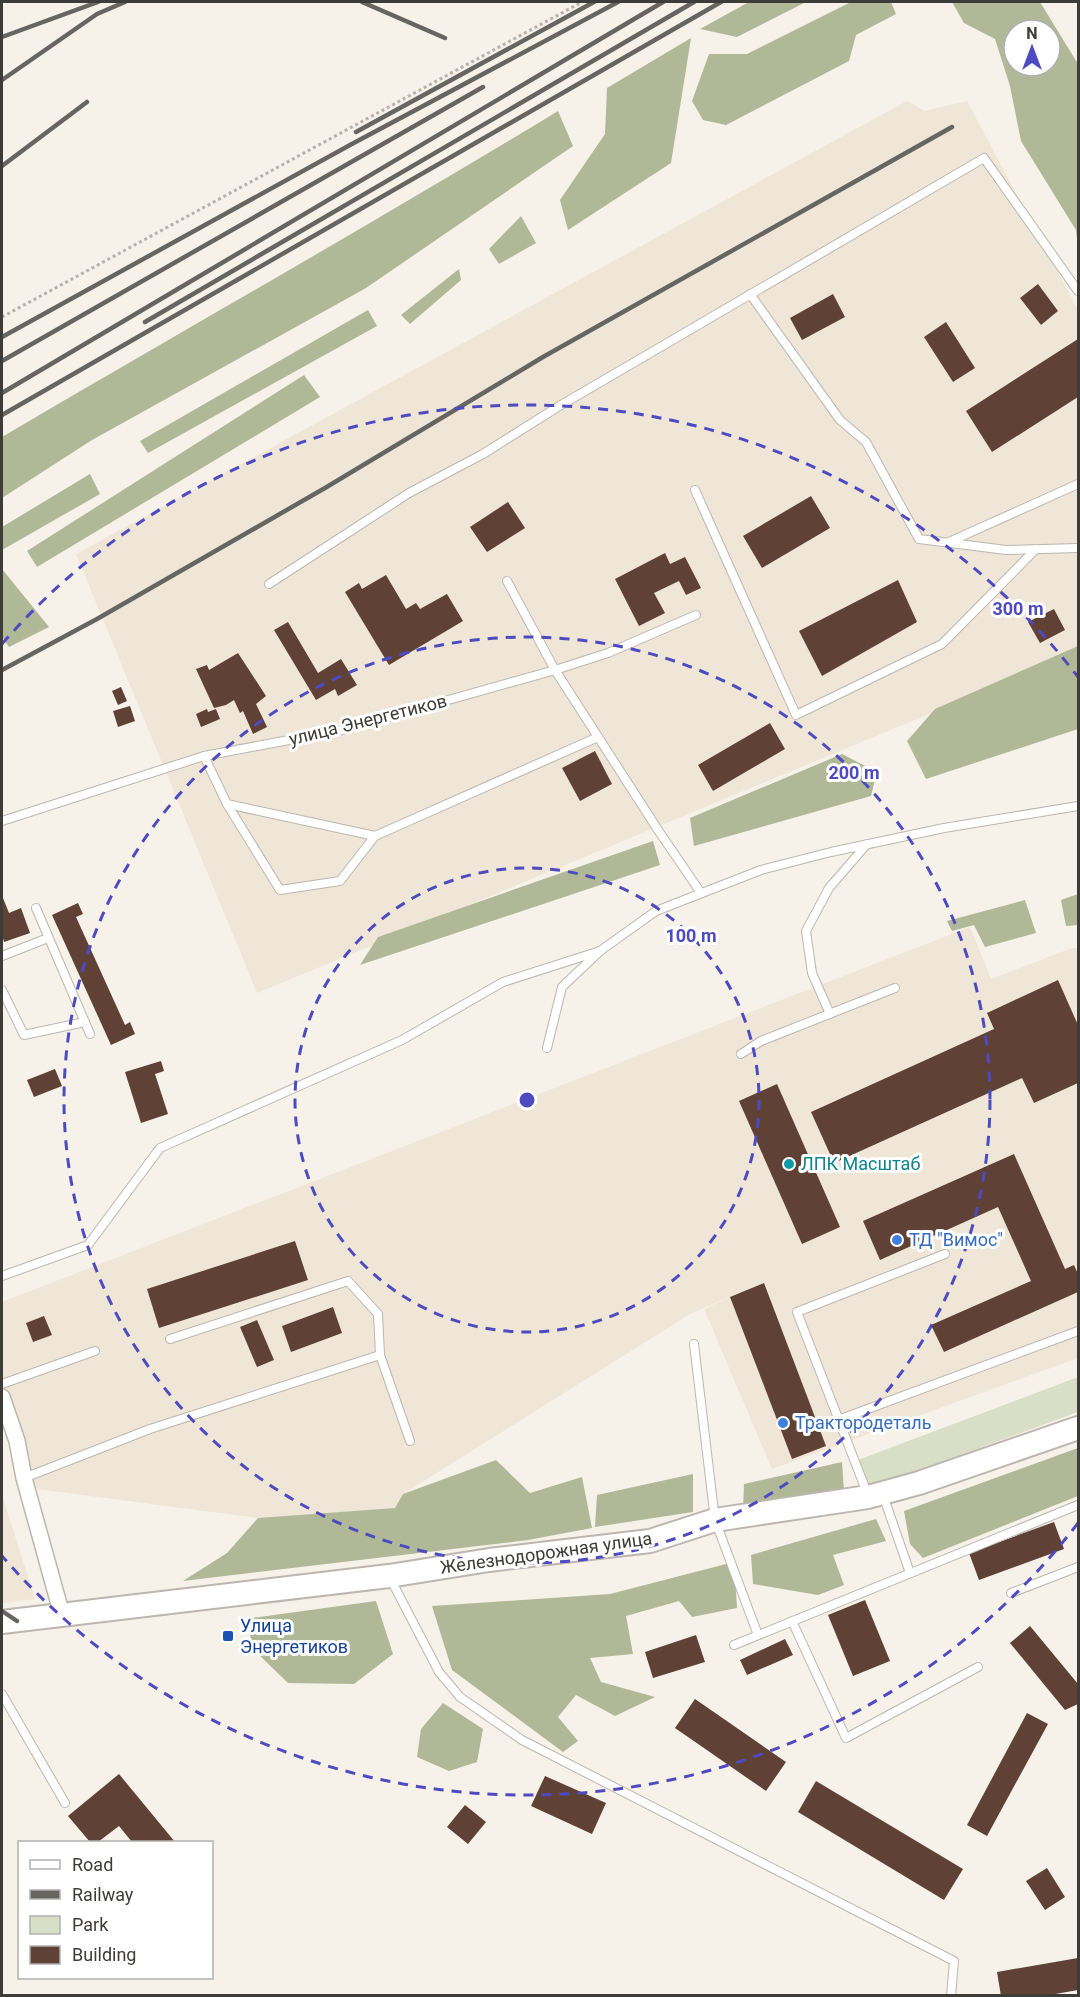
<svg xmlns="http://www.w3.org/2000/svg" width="1080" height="1997" font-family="Roboto,sans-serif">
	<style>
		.built { fill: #efe6d7 }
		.green { fill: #d9dfc6 }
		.forest { fill: #b0b897; fill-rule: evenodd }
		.building { fill: #5f4235 }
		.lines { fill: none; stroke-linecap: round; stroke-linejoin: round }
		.lane-casing { stroke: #bcb6af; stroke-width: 10 }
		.street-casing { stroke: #bcb6af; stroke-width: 18 }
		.secondary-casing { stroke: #bcb6af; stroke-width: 26 }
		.path { stroke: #b6b2ac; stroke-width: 3; stroke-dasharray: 3 3; stroke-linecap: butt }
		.lane { stroke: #fff; stroke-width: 8 }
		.street { stroke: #fff; stroke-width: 15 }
		.secondary { stroke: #fff; stroke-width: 22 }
		.rail { stroke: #676561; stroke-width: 4.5 }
		.ring { fill: none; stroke: #4e4ac0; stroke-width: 3; stroke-dasharray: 10 8 }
		.culture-dot { fill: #0f9aa8; stroke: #fff; stroke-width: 2 }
		.shop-dot { fill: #3f7fe0; stroke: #fff; stroke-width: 2 }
		.transit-dot { fill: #1a4fb4; stroke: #fff; stroke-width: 2 }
		.labels { text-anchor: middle; stroke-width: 6; stroke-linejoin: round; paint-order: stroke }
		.street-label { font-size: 18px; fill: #3e3c39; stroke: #fff }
		.culture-label { font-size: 18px; fill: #0d838f; stroke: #fff; text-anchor: start }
		.shop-label { font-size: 18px; fill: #366cbe; stroke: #fff; text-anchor: start }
		.transit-label { font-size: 18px; fill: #164399; stroke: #fff; text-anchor: start }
		.centre { fill: #4e4ac0; stroke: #fff; stroke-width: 3 }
		.ring-label { font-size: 18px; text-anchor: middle; font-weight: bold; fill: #4e4ac0; stroke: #fff; stroke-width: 6; stroke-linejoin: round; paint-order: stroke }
	</style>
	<rect width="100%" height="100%" fill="#f6f1e9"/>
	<!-- built -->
	<g class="built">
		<polygon points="907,101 925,111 967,101 1078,310 1078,652 257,993 76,554"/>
		<polygon points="970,927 991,979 1072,948 1078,948 1078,1358 772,1469 704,1309 745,1290 690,1314 403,1494 395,1508 258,1518 37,1489 2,1377 2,1302"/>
		<polygon points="2,1495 35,1599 2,1603"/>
	</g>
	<!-- green -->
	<path class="green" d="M 1078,1377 L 1078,1412 L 879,1485 C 862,1484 857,1478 850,1463 Z"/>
	<!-- forest -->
	<g class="forest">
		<polygon points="749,2 806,2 737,37 700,29"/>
		<polygon points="851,2 891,2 896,14 856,35 849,61 726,125 703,120 692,101 709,54 747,54"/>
		<path d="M 952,2 L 1040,2 L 1078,64 L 1078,247 L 1076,230 L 1021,141 L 1010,86 L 995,39 L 964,23 ZM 1014,30 L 1050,30 L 1050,66 L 1014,66 Z"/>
		<polygon points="691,38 671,163 568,230 560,200 605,134 607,88"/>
		<path d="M 558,111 L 573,146 L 366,288 L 92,440 L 2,498 L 2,437 C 187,328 374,223 558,111 Z"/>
		<polygon points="521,216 536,243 499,264 489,249"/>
		<polygon points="459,269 461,280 410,324 401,315"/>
		<polygon points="368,310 377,326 148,453 140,441"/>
		<polygon points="304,375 320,397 37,567 27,551"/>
		<polygon points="90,474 100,494 2,550 2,527"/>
		<polygon points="2,569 49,627 9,647 2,637"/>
		<polygon points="1078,646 1078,729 926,779 907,741 935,709"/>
		<polygon points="842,754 877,772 871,796 694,846 690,818"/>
		<polygon points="653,841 660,865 360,965 378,937"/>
		<polygon points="1078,894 1078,925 1066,926 1061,900"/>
		<polygon points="1025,900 1036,933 985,947 974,925 952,931 947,921"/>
		<polygon points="1078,1448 1078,1496 923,1558 910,1544 904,1511"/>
		<polygon points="496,1460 530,1493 582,1477 592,1528 528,1540 183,1581 227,1553 258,1518 395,1508 403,1494"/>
		<polygon points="842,1462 844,1492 743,1514 744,1484"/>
		<polygon points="693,1474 693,1512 595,1527 597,1495"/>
		<polygon points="876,1519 886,1541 833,1555 844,1585 818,1595 753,1584 751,1555"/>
		<polygon points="734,1562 737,1608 692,1617 679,1601 626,1616 633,1654 590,1658 601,1682 655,1697 615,1716 576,1695 558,1717 578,1741 563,1752 452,1670 432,1606 610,1594"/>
		<polygon points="376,1601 393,1654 354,1684 288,1683 255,1651 245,1619"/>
		<polygon points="443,1703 483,1729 477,1762 449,1771 417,1757 421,1729"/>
	</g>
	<!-- building -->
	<g class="building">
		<polygon points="1038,284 1058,311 1041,325 1020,298"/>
		<polygon points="833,294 845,317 802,340 790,318"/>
		<polygon points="946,322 975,368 953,382 924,337"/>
		<polygon points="1078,339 1078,397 992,452 966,411"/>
		<polygon points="811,496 830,528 762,568 743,536"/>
		<polygon points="508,502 525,528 487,552 470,527"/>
		<polygon points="665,553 670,564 685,557 701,588 686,595 679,581 654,593 665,613 639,626 615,579"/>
		<polygon points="386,575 406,609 416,603 420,609 447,594 463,621 389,665 345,592 359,583 362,589"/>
		<polygon points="898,580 917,622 822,676 799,631"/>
		<polygon points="1054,609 1065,630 1040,643 1028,622"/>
		<polygon points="288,622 318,673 341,659 357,685 338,696 335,689 316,700 274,630"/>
		<polygon points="238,653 266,696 256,704 267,727 253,734 243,711 240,713 234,700 226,705 214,708 196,669 207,665 209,670"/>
		<polygon points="121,687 127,701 118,705 112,691"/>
		<polygon points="130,706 135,721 118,727 113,711"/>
		<polygon points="207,709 208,712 216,709 220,719 201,727 196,714"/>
		<polygon points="770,723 785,749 713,791 698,765"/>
		<polygon points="595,751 612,784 580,801 562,768"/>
		<polygon points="2,898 3,898 9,913 21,908 30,933 4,942 2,935"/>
		<polygon points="78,903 83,914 76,917 125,1025 130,1022 135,1034 111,1045 52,915"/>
		<polygon points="1058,980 1078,1025 1078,1083 1034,1103 1022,1078 834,1163 811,1112 994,1029 987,1013"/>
		<polygon points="161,1061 164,1071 155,1074 168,1114 141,1123 125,1072"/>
		<polygon points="55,1069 62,1086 34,1097 27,1080"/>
		<polygon points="777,1084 840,1227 802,1244 739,1101"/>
		<polygon points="1014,1154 1065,1269 1074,1265 1078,1274 1078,1292 944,1352 931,1325 1031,1281 998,1207 880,1260 863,1221"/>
		<polygon points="295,1241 308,1280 159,1328 147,1289"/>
		<polygon points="764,1283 826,1446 792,1459 730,1297"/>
		<polygon points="333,1307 342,1333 291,1352 282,1326"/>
		<polygon points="44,1316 52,1335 33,1342 26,1323"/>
		<polygon points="257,1320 274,1360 257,1367 240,1327"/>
		<polygon points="1054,1522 1064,1549 979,1580 969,1553"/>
		<polygon points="865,1600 890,1661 853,1676 828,1615"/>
		<polygon points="1030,1626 1078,1684 1078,1704 1065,1710 1010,1643"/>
		<polygon points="696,1635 705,1662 653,1678 645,1652"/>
		<polygon points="785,1639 793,1655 747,1675 740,1660"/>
		<polygon points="695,1699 786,1762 766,1791 675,1728"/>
		<polygon points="1027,1713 1048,1724 987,1836 967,1825"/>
		<polygon points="119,1774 175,1842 132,1842 119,1826 98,1842 90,1842 68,1816"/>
		<polygon points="545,1776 606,1803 592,1834 531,1806"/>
		<polygon points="816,1781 963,1869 944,1900 798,1812"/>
		<polygon points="465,1805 486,1822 468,1844 447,1827"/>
		<polygon points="1047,1868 1065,1897 1045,1910 1026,1881"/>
		<polygon points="1078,1958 1078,1990 1044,1996 1001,1996 997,1972"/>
	</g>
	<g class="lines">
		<!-- lane casing -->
		<g class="lane-casing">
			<g id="lane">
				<polyline points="750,294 840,420 866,442 919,539 1006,550 1078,548"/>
				<polyline points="695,490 796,715 942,644 1036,549"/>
				<polyline points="949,542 1078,484"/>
				<polyline points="507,581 555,670 658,830 701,893"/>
				<polyline points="269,584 409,493 483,454 556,408 984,158 1078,291"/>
				<polyline points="204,756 227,804 375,836 598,737"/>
				<polyline points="227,804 280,890 340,881 375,836"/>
				<polyline points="2,821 204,756 342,730 555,670 608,653 696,615"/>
				<polyline points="36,908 90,1034"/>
				<polyline points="2,956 48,938"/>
				<polyline points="2,990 24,1035 85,1022"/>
				<polyline points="830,1014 812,973 806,931 829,888 867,844"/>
				<polyline points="547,1048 562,987 600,951 656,911 761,870 831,852 944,828 1078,806"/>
				<polyline points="741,1054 761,1041 895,988"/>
				<polyline points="2,1276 88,1245 160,1148 402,1040 503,982 600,951"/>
				<polyline points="694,1344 715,1520 758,1635"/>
				<polyline points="380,1355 410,1441"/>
				<polyline points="2,1384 95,1351"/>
				<polyline points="838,1420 1078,1331"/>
				<polyline points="24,1478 150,1429 380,1355 378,1314 348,1281 170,1339"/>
				<polyline points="867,1493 797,1312 945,1254"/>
				<polyline points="883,1495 910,1573"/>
				<polyline points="390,1578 439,1672 460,1697 522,1740 954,1961 951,1996"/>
				<polyline points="1011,1593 1078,1567"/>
				<polyline points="792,1621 846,1738 978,1667"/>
				<polyline points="734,1645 1078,1505"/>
				<polyline points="2,1694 65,1803"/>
			</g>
		</g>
		<!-- street casing -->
		<g class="street-casing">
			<polyline id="street" points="2,1397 17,1441 24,1478 62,1615"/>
		</g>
		<!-- secondary casing -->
		<g class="secondary-casing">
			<polyline id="secondary" points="2,1622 389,1576 489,1560 650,1541 715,1520 868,1497 919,1483 1078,1428"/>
		</g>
		<!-- path -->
		<polyline class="path" points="2,317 582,2"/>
		<!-- lane -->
		<use href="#lane" class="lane"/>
		<!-- street -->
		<use href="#street" class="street"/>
		<!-- secondary -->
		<use href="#secondary" class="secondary"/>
		<!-- rail -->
		<g class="rail">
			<polyline points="362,2 445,38"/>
			<polyline points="2,37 98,2"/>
			<polyline points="2,80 97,14 125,2"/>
			<polyline points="356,132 594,2"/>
			<polyline points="2,166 87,102"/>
			<polyline points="145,322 694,2"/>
			<polyline points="2,337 350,145 618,2"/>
			<polyline points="2,361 483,87"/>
			<polyline points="2,393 663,2"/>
			<polyline points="2,415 721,2"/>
			<polyline points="2,670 97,619 325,488 543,357 952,127"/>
			<polyline points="2,1611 17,1621"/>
		</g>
	</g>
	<!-- distance rings -->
	<g class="ring">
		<circle cx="527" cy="1100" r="232"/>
		<circle cx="527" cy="1100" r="463"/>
		<path d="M1078 1523A695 695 0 0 1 2 1556M2 644A695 695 0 0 1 1078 677"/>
	</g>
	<!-- markers -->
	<circle class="culture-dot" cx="789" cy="1164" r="6"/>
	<g class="shop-dot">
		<circle cx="897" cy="1240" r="6"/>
		<circle cx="783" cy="1423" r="6"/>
	</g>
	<rect class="transit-dot" x="222" y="1630" width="12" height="12" rx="3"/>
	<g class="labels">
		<!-- street labels -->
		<g class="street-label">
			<text transform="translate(368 720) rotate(-14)" y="6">улица Энергетиков</text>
			<text transform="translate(546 1553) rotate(-8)" y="6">Железнодорожная улица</text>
		</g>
		<!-- culture labels -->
		<g class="culture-label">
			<text x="801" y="1170">ЛПК Масштаб</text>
		</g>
		<!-- shop labels -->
		<g class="shop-label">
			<text x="909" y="1246">ТД "Вимос"</text>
			<text x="795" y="1429">Трактородеталь</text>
		</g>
		<!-- transit labels -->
		<g class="transit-label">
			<text x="240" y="1632">Улица<tspan x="240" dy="21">Энергетиков</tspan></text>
		</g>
	</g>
	<circle cx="527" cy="1100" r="9" class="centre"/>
	<g class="ring-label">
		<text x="1018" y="615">300 m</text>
		<text x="854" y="779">200 m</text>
		<text x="691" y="942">100 m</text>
	</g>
	<!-- border -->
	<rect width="1080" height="1997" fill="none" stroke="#3e3c39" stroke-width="6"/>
	<!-- legend -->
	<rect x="18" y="1841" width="195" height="138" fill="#ffffff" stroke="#b2b1b0" stroke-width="1.5"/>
	<rect x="30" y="1860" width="30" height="9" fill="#ffffff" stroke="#b2b1b0" stroke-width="1.5"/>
	<text x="72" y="1871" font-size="18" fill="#3e3c39">Road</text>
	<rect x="30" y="1890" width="30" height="9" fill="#676561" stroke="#b2b1b0" stroke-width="1.5"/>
	<text x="72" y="1901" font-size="18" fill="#3e3c39">Railway</text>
	<rect x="30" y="1916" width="30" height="18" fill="#d9dfc6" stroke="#b2b1b0" stroke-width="1.5"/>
	<text x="72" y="1931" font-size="18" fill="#3e3c39">Park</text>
	<rect x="30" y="1946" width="30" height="18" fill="#5f4235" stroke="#b2b1b0" stroke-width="1.5"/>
	<text x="72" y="1961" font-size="18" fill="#3e3c39">Building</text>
	<!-- north arrow -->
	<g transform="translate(1032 48)"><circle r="28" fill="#ffffff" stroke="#b2b1b0" stroke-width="1.5"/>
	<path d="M0-4.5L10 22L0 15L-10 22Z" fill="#4e4ac0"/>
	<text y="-9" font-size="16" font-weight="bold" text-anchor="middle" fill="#3e3c39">N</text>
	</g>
</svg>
